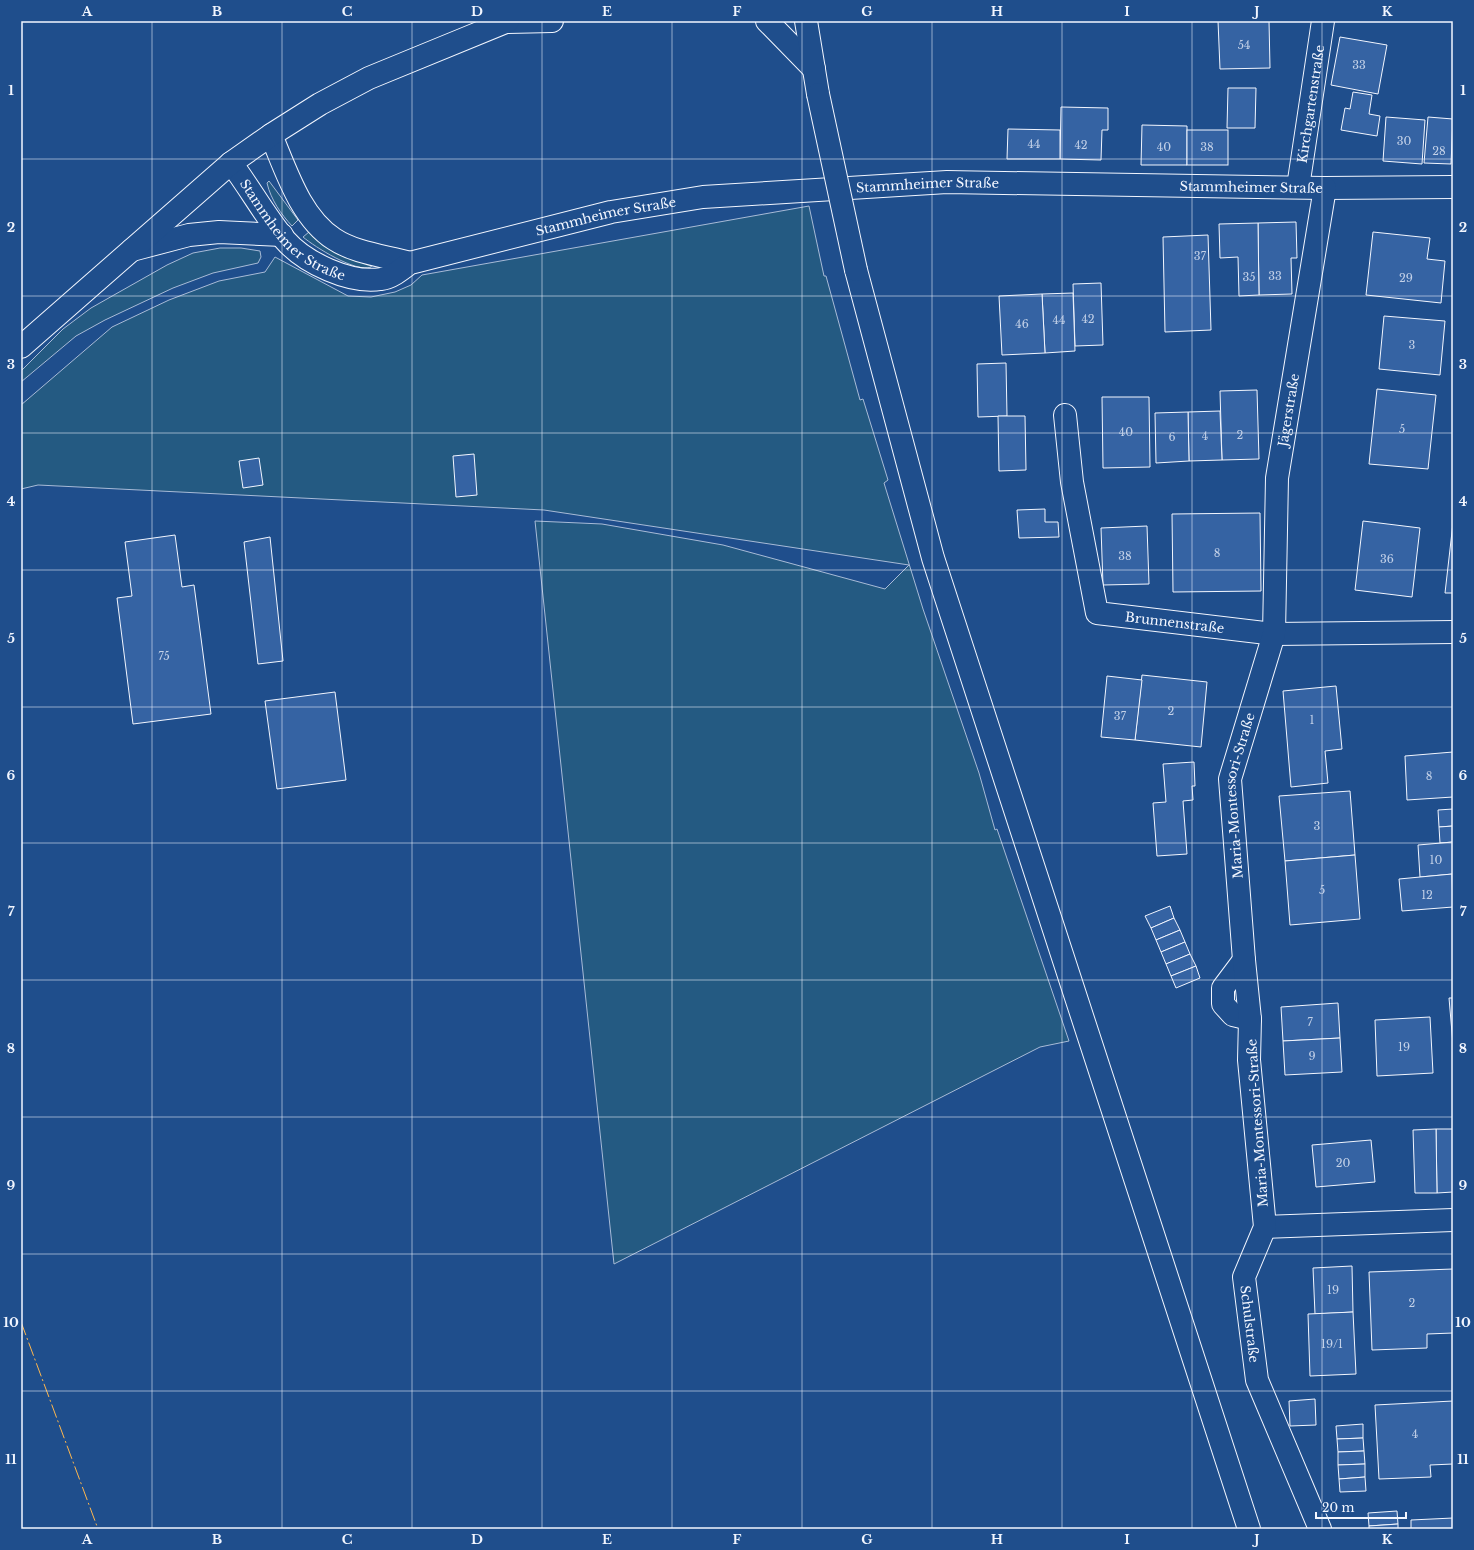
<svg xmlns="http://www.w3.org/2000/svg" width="1474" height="1550" font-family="'Libre Baskerville',serif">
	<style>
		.green { fill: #245a82; stroke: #a8bbd7 }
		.building { fill: #3563a3; stroke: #f2f6ff }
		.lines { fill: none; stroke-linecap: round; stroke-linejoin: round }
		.minor-casing { stroke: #f2f6ff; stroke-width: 24 }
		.major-casing { stroke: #f2f6ff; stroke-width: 24 }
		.minor { stroke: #1f4e8c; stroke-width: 22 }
		.major { stroke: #1f4e8c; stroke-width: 22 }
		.major-bridge-casing { stroke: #f2f6ff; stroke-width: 24; stroke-linecap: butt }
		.major-bridge { stroke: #1f4e8c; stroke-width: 22 }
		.power { stroke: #ffb74d; stroke-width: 1; stroke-dasharray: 14 3 2 3; stroke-linecap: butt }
		.grid { fill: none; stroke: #f2f6ff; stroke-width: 1; stroke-opacity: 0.55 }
		.labels { text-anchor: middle; stroke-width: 3; stroke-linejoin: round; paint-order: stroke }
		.number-label { font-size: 11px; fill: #c3d1e8 }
		.street-label { font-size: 13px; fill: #f2f6ff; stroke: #1f4e8c }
		.neatline { fill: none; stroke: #f2f6ff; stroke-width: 1.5 }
		.grid-label { font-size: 13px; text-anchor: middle; font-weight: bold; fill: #f2f6ff }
	</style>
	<rect width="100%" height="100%" fill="#1f4e8c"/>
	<!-- green -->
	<g class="green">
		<path d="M 269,181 L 298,220 L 292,226 C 281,214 271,200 267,183 Z"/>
		<polygon points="809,206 824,276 826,276 860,400 863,399 888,480 884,483 923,609 979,773 995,830 997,829 1069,1041 1040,1047 614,1264 535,521 602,524 723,545 885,589 909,565 544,510 38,485 21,489 21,405 112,327 169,300 219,281 265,272 275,257 348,296 371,297 395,292 411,285 422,275"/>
		<path d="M 309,232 L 323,243 L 372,264 L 371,267 C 356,273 315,247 303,237 Z"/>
		<polygon points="220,248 241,248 260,251 261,257 258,263 213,273 173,288 105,320 76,336 21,382 21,371 63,329 91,308 167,265 193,253"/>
	</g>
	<!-- building -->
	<g class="building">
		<polygon points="1218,21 1269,21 1270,68 1220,69"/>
		<polygon points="1340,37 1387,45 1378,94 1331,85"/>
		<polygon points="1228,88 1256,88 1255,128 1227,128"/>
		<polygon points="1353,92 1372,95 1369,114 1380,116 1377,136 1341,130 1345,108 1350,109"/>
		<polygon points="1061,107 1108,108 1108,130 1102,130 1101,160 1060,159"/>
		<polygon points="1386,117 1425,120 1422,164 1383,161"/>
		<polygon points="1428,117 1453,119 1451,164 1424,163"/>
		<polygon points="1142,125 1187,126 1187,165 1141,165"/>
		<polygon points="1008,129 1060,130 1060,159 1007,159"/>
		<rect x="1187" y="130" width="41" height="35"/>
		<polygon points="1296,222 1297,258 1291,258 1292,294 1259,295 1258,223"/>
		<polygon points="1258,223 1259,295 1239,296 1238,257 1220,258 1219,224"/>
		<polygon points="1373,232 1430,238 1427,259 1445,261 1441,303 1366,295"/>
		<polygon points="1208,235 1211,330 1165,332 1163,237"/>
		<polygon points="1101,283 1103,345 1075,346 1073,284"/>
		<polygon points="1073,293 1075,351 1045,353 1042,294"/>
		<polygon points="1042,294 1045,353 1002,355 999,296"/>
		<polygon points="1384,316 1445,321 1440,375 1379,369"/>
		<polygon points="1006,363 1007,416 978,417 977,364"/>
		<polygon points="1377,389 1436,395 1428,469 1369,464"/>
		<polygon points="1257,390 1259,459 1222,460 1220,391"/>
		<polygon points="1102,397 1149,397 1150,467 1103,468"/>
		<polygon points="1220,411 1222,460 1189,461 1188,412"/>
		<polygon points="1188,412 1189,461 1156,463 1155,413"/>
		<polygon points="998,416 1025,416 1026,470 999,471"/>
		<polygon points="474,454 477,495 456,497 453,456"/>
		<polygon points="259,458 263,485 243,488 239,461"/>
		<polygon points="1045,509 1045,522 1058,522 1059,537 1019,538 1017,510"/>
		<polygon points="1260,513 1261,591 1173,592 1172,514"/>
		<polygon points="1363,521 1420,528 1412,597 1355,590"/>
		<polygon points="1453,523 1453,593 1445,593"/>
		<polygon points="1147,526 1149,584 1103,585 1101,528"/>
		<polygon points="175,535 182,587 194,585 211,714 133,724 117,598 132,596 125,542"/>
		<polygon points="270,537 283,661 258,664 244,542"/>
		<polygon points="1142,675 1207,682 1201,747 1135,740"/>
		<polygon points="1107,676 1142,680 1135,740 1101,737"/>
		<polygon points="1336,686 1342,749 1325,751 1328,783 1291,787 1283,691"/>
		<polygon points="335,692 346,780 277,789 265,701"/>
		<polygon points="1453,752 1453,797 1407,800 1405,756"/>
		<polygon points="1194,762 1195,786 1192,786 1193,800 1183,801 1187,854 1157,856 1153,803 1166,802 1163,764"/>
		<polygon points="1350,791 1355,855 1285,861 1279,796"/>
		<polygon points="1453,809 1453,826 1439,827 1438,810"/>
		<polygon points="1453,826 1453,842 1440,843 1439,827"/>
		<polygon points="1453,842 1453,874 1420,877 1418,845"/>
		<polygon points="1355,855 1360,919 1290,925 1285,861"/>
		<polygon points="1452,874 1453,907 1402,911 1399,879"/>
		<polygon points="1170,906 1174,918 1151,928 1145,916"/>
		<polygon points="1174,918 1180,930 1156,940 1151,928"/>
		<polygon points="1180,930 1185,942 1161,952 1156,940"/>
		<polygon points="1185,942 1190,954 1166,964 1161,952"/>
		<polygon points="1190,954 1196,966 1171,976 1166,964"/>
		<polygon points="1196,966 1200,978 1176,988 1171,976"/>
		<polygon points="1449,998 1453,998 1453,1044"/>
		<polygon points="1338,1003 1340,1038 1283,1041 1281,1007"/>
		<polygon points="1430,1017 1433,1073 1377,1076 1375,1020"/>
		<polygon points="1340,1038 1342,1072 1285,1075 1283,1041"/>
		<polygon points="1436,1129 1453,1129 1453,1192 1437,1193"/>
		<polygon points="1436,1129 1437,1193 1415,1193 1413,1130"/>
		<polygon points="1371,1140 1375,1182 1316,1187 1312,1145"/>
		<polygon points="1352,1266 1353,1312 1315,1314 1313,1268"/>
		<polygon points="1453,1269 1453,1333 1427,1334 1427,1348 1372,1350 1369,1272"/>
		<polygon points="1353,1312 1356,1374 1310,1376 1308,1314"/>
		<polygon points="1315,1399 1316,1425 1290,1426 1289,1401"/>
		<polygon points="1453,1401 1453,1464 1430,1465 1431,1477 1379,1479 1375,1405"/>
		<polygon points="1363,1424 1363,1438 1337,1439 1336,1426"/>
		<polygon points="1363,1438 1364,1451 1338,1452 1337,1439"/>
		<polygon points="1364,1451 1365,1464 1338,1465 1338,1452"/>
		<polygon points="1365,1464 1365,1477 1339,1479 1338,1465"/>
		<polygon points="1365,1477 1366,1491 1340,1492 1339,1479"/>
		<polygon points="1397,1511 1398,1524 1369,1526 1368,1513"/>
		<polygon points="1453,1518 1453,1529 1411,1529 1411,1520"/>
		<polygon points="1398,1524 1398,1529 1369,1529 1369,1526"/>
	</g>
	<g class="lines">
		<!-- minor casing -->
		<g class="minor-casing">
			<g id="minor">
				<path d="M 271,135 C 286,170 300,217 334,239 C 355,253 385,256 410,263"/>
				<path id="s1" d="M 231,163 C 250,188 265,216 285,240 C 305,263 350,284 381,279 C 391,278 401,270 410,263 L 611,212 L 703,197 L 947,182 L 1325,188 L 1453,187"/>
				<path id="s2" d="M 1298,187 L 1323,21"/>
				<polyline points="132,250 189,235 219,232 282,235"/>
				<path id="s3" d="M 1065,415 L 1072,482 L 1097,613 L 1274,634 L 1453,632"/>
				<polyline points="1244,960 1223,988 1223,1004 1233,1015 1250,1019"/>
				<polyline points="1265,1227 1453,1220"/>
				<path id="s4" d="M 1320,1529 L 1257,1380 L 1244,1277 L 1265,1227 L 1249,1060 L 1250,1019 L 1244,960 L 1230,779 L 1274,634 L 1277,478 L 1325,188"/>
			</g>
		</g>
		<!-- major casing -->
		<g class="major-casing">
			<g id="major">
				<polyline points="767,21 814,69"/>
				<polyline points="806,21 818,94"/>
				<polyline points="506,22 552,21"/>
				<polyline points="856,270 933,558 1249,1529"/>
				<polyline points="21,347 231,163 271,135 320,104 369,78 508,21"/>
			</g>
		</g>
		<!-- minor -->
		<use href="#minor" class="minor"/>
		<!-- major -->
		<use href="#major" class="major"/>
		<!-- major-bridge casing -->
		<g class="major-bridge-casing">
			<polyline id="major-bridge" points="818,94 856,270"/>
		</g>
		<!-- major-bridge -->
		<use href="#major-bridge" class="major-bridge"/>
		<!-- power -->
		<polyline class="power" points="21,1322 98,1529"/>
	</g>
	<!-- grid -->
	<path class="grid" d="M 152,21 L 152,1529M 282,21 L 282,1529M 412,21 L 412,1529M 542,21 L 542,1529M 672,21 L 672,1529M 802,21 L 802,1529M 932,21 L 932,1529M 1062,21 L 1062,1529M 1192,21 L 1192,1529M 1322,21 L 1322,1529M 21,159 L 1453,159M 21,296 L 1453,296M 21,433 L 1453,433M 21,570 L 1453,570M 21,707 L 1453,707M 21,843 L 1453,843M 21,980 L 1453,980M 21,1117 L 1453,1117M 21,1254 L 1453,1254M 21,1391 L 1453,1391"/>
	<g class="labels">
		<!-- number labels -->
		<g class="number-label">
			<text x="1244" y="49">54</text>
			<text x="1359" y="69">33</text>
			<text x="1404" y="145">30</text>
			<text x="1034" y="148">44</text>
			<text x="1081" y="149">42</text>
			<text x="1164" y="151">40</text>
			<text x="1207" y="151">38</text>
			<text x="1439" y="155">28</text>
			<text x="1200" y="260">37</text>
			<text x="1275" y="280">33</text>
			<text x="1249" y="281">35</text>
			<text x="1406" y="282">29</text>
			<text x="1088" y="323">42</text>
			<text x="1059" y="324">44</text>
			<text x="1022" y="328">46</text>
			<text x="1412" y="349">3</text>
			<text x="1402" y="433">5</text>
			<text x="1126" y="436">40</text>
			<text x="1240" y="439">2</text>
			<text x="1205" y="440">4</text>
			<text x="1172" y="441">6</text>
			<text x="1217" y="557">8</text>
			<text x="1125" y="560">38</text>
			<text x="1387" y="563">36</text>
			<text x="164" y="660">75</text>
			<text x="1171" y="715">2</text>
			<text x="1120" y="720">37</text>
			<text x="1312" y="724">1</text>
			<text x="1429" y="780">8</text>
			<text x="1317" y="830">3</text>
			<text x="1436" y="864">10</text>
			<text x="1322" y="894">5</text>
			<text x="1427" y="899">12</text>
			<text x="1310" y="1026">7</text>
			<text x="1404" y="1051">19</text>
			<text x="1312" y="1060">9</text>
			<text x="1343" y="1167">20</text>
			<text x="1333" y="1294">19</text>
			<text x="1412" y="1307">2</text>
			<text x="1332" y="1348">19/1</text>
			<text x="1415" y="1438">4</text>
		</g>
		<!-- street labels -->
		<g class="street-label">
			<text dy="5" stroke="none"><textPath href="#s2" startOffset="84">Kirchgartenstraße</textPath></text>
			<text dy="5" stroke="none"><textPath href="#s1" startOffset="760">Stammheimer Straße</textPath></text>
			<text dy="5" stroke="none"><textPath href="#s1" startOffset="1084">Stammheimer Straße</textPath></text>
			<text dy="5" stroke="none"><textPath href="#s1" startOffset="436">Stammheimer Straße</textPath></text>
			<text dy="5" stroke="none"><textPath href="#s1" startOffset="93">Stammheimer Straße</textPath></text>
			<text dy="5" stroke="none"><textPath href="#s4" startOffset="1146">Jägerstraße</textPath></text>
			<text dy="5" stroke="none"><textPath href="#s3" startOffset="279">Brunnenstraße</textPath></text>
			<text dy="5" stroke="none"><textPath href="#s4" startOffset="754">Maria-Montessori-Straße</textPath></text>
			<text transform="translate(1257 1123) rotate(-94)" y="5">Maria-Montessori-Straße</text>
			<text transform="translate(1250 1324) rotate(83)" y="5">Schulstraße</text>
		</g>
	</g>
	<!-- border -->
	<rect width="1474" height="1550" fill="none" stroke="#1f4e8c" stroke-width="44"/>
	<!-- scale -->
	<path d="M1316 1512v6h90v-6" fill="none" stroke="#f2f6ff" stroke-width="2"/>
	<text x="1322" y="1512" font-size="12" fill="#f2f6ff" stroke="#1f4e8c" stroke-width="3" paint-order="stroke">20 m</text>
	<rect x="22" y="22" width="1430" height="1506" class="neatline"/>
	<g class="grid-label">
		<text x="87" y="16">A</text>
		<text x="217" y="16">B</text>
		<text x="347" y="16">C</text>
		<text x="477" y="16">D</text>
		<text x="607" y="16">E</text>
		<text x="737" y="16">F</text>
		<text x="867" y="16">G</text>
		<text x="997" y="16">H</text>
		<text x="1127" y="16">I</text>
		<text x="1257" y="16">J</text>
		<text x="1387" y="16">K</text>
		<text x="11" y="95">1</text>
		<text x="1463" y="95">1</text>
		<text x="11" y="232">2</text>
		<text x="1463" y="232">2</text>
		<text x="11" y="369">3</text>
		<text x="1463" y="369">3</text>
		<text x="11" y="506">4</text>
		<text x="1463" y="506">4</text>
		<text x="11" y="643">5</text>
		<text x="1463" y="643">5</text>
		<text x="11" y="780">6</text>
		<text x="1463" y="780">6</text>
		<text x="11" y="916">7</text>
		<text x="1463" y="916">7</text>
		<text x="11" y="1053">8</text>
		<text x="1463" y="1053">8</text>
		<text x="11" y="1190">9</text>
		<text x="1463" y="1190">9</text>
		<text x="11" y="1327">10</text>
		<text x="1463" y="1327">10</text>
		<text x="11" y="1464">11</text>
		<text x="1463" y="1464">11</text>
		<text x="87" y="1544">A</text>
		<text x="217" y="1544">B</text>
		<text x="347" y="1544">C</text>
		<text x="477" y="1544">D</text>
		<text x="607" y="1544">E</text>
		<text x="737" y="1544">F</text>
		<text x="867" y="1544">G</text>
		<text x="997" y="1544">H</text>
		<text x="1127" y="1544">I</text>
		<text x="1257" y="1544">J</text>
		<text x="1387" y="1544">K</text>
	</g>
</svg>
